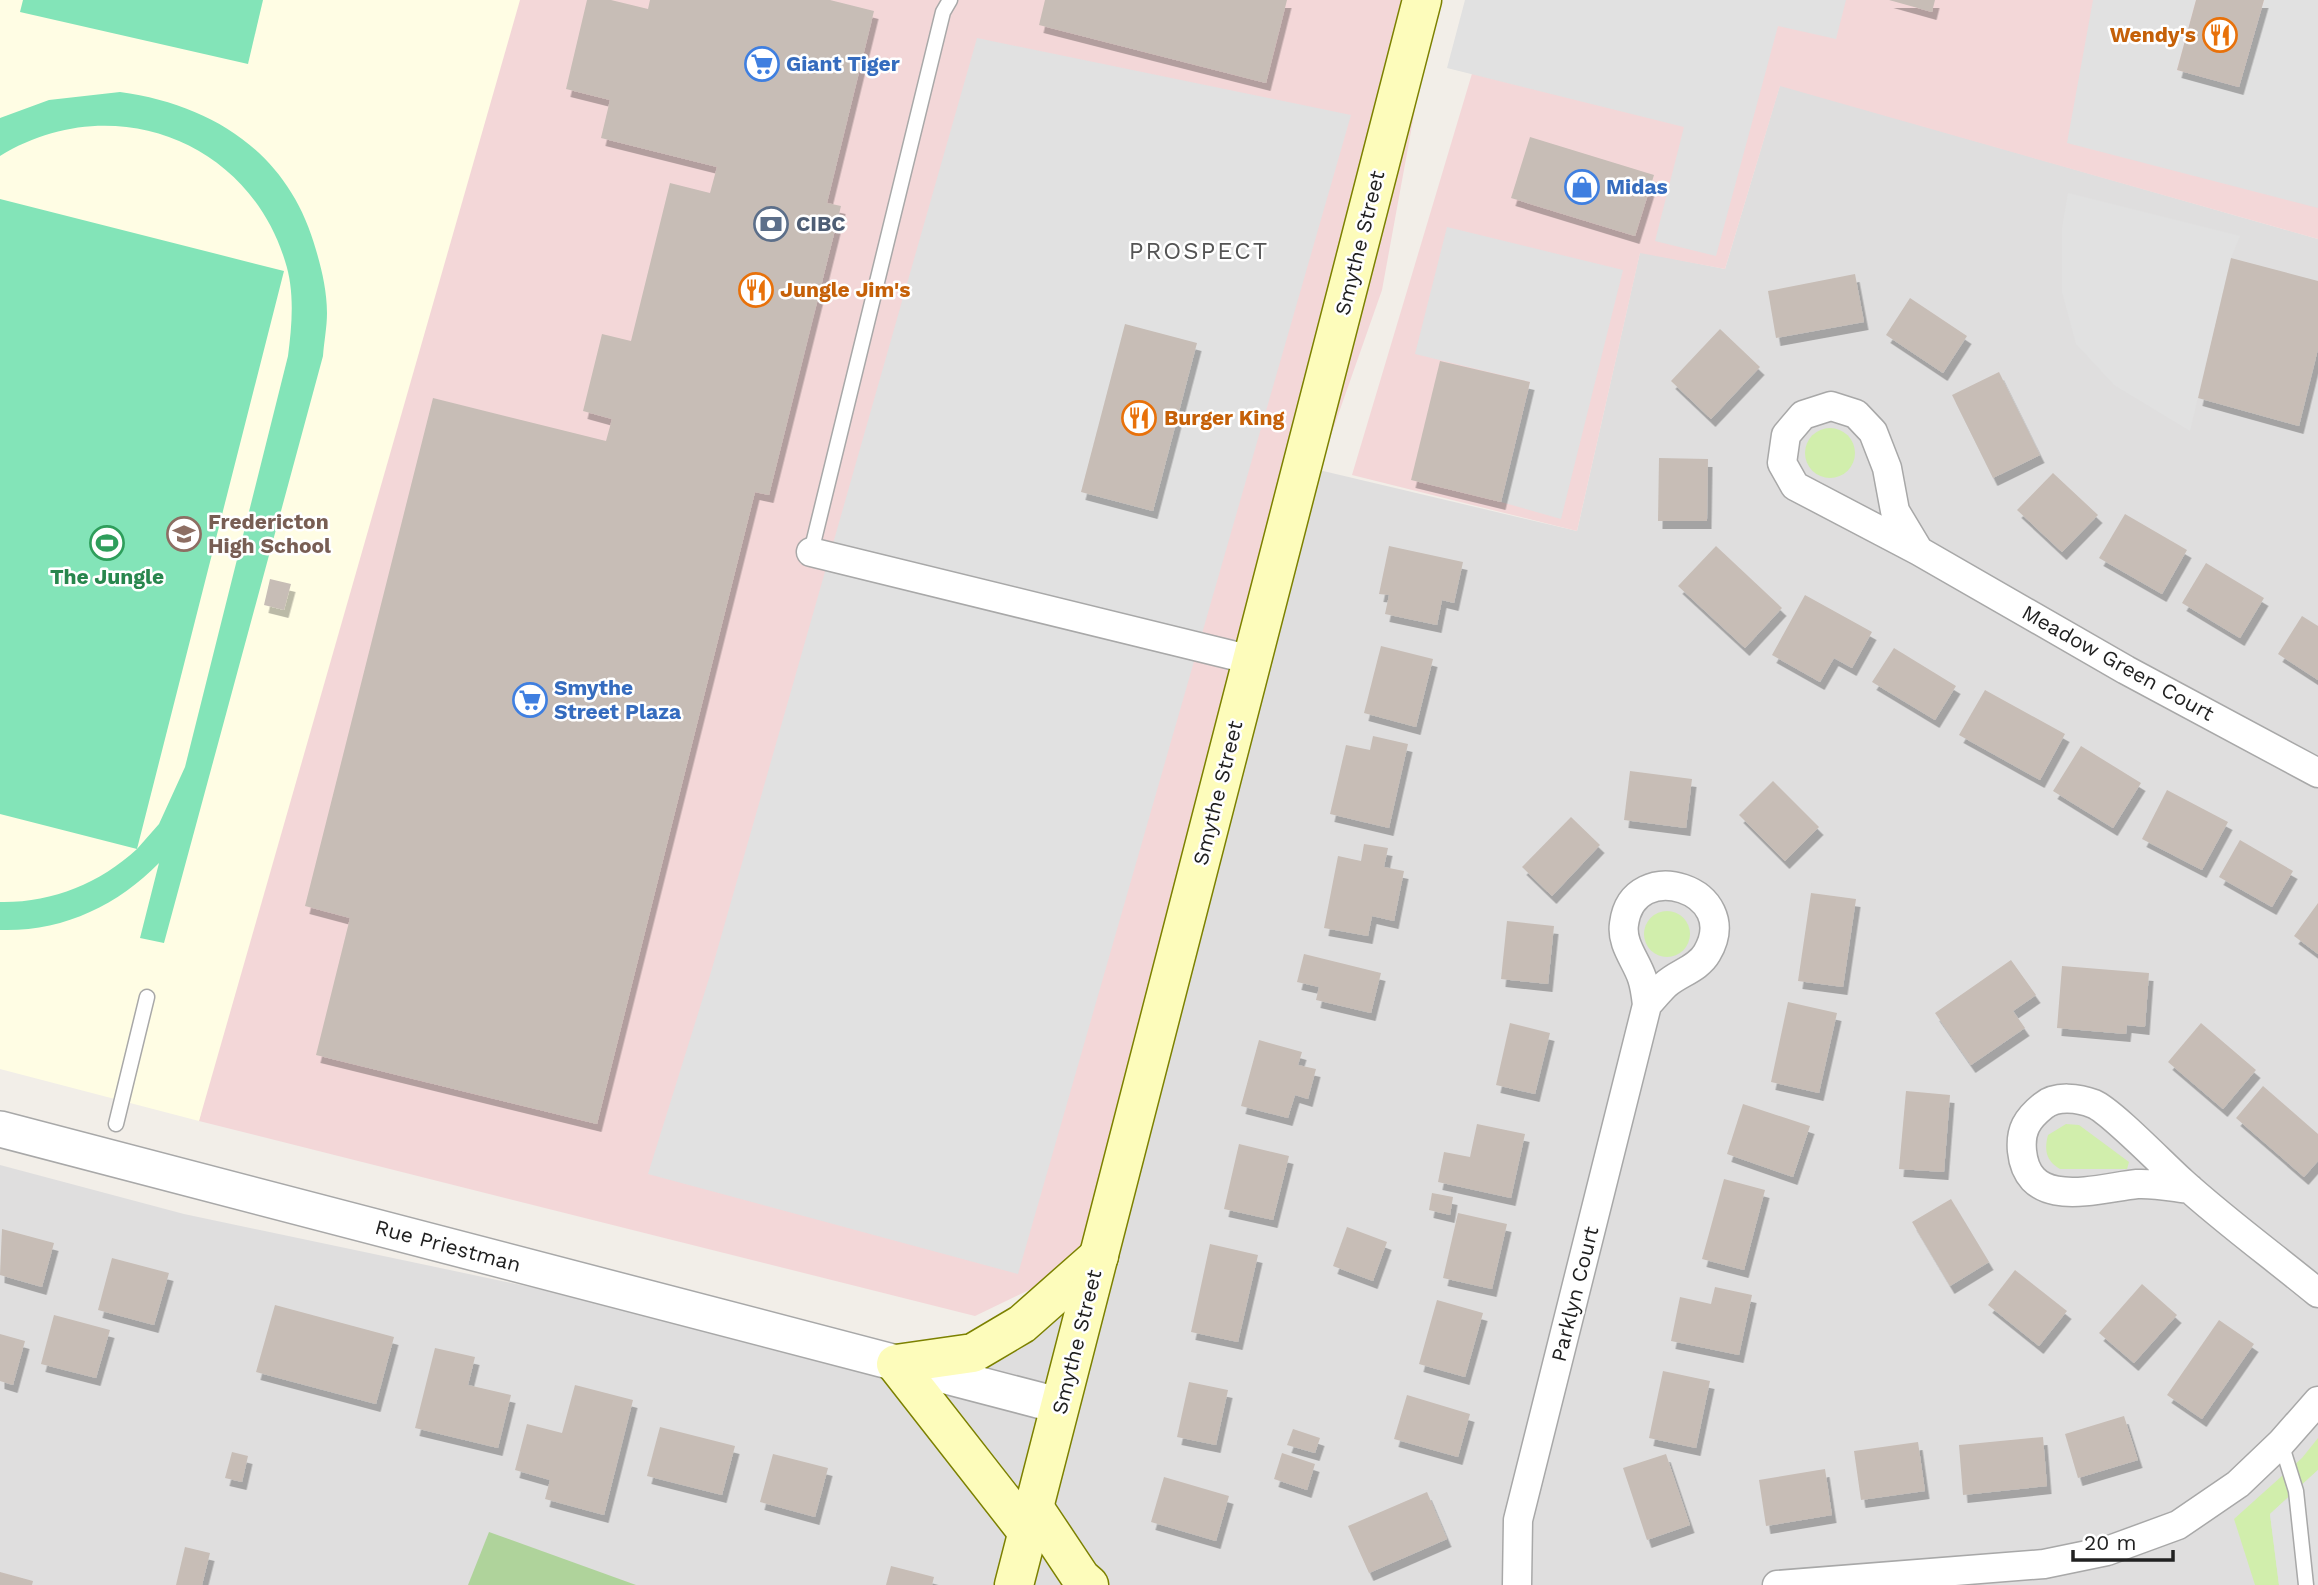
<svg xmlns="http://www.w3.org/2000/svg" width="2318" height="1585" font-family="'Work Sans',sans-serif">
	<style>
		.residential { fill: #dfdede }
		.commercial { fill: #f3d7d8 }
		.education { fill: #fffde4 }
		.grass { fill: #d1eeac }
		.forest { fill: #afd39b }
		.pitch { fill: #83e4b8 }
		.parking { fill: #e1e1e1 }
		.building { fill: #c7bdb6; filter: url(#shadow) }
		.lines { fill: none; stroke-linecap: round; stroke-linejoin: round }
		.service-casing { stroke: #a8a8a8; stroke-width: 17 }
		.minor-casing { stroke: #a8a8a8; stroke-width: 31 }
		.tertiary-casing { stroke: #a8a8a8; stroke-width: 38 }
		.secondary-casing { stroke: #7c8100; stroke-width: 41 }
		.service { stroke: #fff; stroke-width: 14 }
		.minor { stroke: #fff; stroke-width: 28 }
		.tertiary { stroke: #fff; stroke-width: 35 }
		.secondary { stroke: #fdfcbb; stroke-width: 38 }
		.labels { text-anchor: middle; stroke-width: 5; stroke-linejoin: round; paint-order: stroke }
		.food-label { font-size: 21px; font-weight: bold; fill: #c56008; stroke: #fff; text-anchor: start }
		.shop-label { font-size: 21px; font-weight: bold; fill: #366cbe; stroke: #fff; text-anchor: start }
		.service-label { font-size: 21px; font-weight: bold; fill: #4e5e75; stroke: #fff; text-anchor: start }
		.street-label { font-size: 21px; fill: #212121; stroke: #fff }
		.education-label { font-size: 21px; font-weight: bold; fill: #785e54; stroke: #fff; text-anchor: start }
		.leisure-label { font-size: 21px; font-weight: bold; fill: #27864d; stroke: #fff }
		.quarter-label { font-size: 24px; letter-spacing: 2px; fill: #545454; stroke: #fff }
	</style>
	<defs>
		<filter id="shadow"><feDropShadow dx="4.5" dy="8" stdDeviation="0" flood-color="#0004"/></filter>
	</defs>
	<rect width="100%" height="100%" fill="#f2eee8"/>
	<!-- residential -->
	<polygon class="residential" points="1780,85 2318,239 2318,1585 0,1585 0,1165 184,1214 896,1364 985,1349 1099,1256 1302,466 1577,531 1640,252 1725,269"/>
	<!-- commercial -->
	<g class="commercial">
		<polygon points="476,0 1435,0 1382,290 1252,660 1099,1256 975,1316 199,1121"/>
		<polygon points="1494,0 2318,0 2318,239 1780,86 1725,269 1640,253 1577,531 1352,475"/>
	</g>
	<!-- education -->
	<polygon class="education" points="0,0 520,0 199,1121 0,1069"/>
	<!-- grass -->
	<g class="grass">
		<circle cx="1830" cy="453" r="25"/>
		<circle cx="1667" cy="934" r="23"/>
		<path d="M 2066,1124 L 2079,1125 L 2129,1162 L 2127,1169 L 2060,1169 C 2046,1161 2044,1150 2048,1135 Z"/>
		<polygon points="2318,1438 2318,1470 2270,1514 2279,1585 2255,1585 2234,1519 2302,1458"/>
	</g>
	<!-- forest -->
	<polygon class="forest" points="489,1532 636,1585 468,1585"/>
	<!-- pitch -->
	<g class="pitch">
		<polygon points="23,0 263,0 248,64 20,12"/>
		<path d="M 120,92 C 215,105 290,155 316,250 C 322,270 327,292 327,313 C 327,327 324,342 323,356 L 164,943 L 140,938 L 159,863 C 117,906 62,932 0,930 L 0,902 C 51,903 99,884 137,849 L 0,814 L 0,199 L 284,271 L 137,849 L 159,824 L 185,767 L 288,356 C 292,325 295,291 285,261 C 247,137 108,89 0,156 L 0,118 L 49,100 Z"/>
	</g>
	<!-- parking -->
	<g class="parking">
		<polygon points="1465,0 1846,0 1836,39 1778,26 1716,256 1655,241 1684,127 1447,68"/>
		<polygon points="2093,0 2196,0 2177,70 2239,87 2264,0 2318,0 2318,208 2067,143"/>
		<polygon points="977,38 1351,115 1018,1274 648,1174 711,972"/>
		<polygon points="2068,193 2240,236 2231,258 2190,431 2114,385 2076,344 2062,292 2062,228"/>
		<polygon points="1447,227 1623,270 1561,519 1501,502 1530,382 1415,354"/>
		<polygon points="2318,1470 2318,1585 2279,1585 2270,1514"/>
	</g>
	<!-- building -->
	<g class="building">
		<polygon points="587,0 611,0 648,9 650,0 830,0 874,11 827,203 841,206 769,495 755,492 597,1124 316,1055 350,918 305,906 433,398 606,441 612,419 583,411 602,334 631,341 670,183 710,193 717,167 601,138 610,100 566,89"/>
		<polygon points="1045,0 1287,0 1266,83 1039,25"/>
		<polygon points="1889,0 1935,0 1932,12"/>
		<polygon points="2196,0 2264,0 2239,87 2177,70"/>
		<polygon points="1530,137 1654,175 1635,236 1511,198"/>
		<polygon points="2231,258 2318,281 2318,349 2299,426 2198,398"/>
		<polygon points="1855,274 1864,322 1776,338 1768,291"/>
		<polygon points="1910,298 1967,336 1943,373 1886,335"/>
		<polygon points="1125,324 1197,343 1153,511 1081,492"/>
		<polygon points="1720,329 1760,367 1711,419 1671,381"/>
		<polygon points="1440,361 1530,382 1501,502 1411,480"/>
		<polygon points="1999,372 2040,455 1993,478 1952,395"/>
		<polygon points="1659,458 1708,459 1707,521 1658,521"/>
		<polygon points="2053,473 2098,515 2062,552 2017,510"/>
		<polygon points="2125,514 2187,550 2162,594 2099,558"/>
		<polygon points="1389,546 1463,562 1454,603 1442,600 1437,625 1385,614 1389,595 1379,594"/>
		<polygon points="1716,546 1782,608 1745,648 1678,586"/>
		<polygon points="2206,563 2264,598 2240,638 2182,603"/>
		<polygon points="270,579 291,584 284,610 264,605"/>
		<polygon points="1805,595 1872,632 1852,668 1834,658 1820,682 1772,655"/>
		<polygon points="2302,616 2318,626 2318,680 2278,654"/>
		<polygon points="1381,646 1433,659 1416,727 1364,713"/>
		<polygon points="1894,648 1956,686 1935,720 1872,682"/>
		<polygon points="1985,690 2065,734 2040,780 1959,735"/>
		<polygon points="1373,736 1408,744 1389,828 1330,814 1346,745 1370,750"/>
		<polygon points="2081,746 2141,783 2113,828 2053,791"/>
		<polygon points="1630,771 1692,779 1686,828 1624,820"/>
		<polygon points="1773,781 1819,827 1785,861 1739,815"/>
		<polygon points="2167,790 2228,822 2202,870 2142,839"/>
		<polygon points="1571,817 1600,845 1552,896 1522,867"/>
		<polygon points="2240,840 2293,871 2272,907 2219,877"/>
		<polygon points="1364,844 1388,848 1384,867 1404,871 1394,921 1372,916 1368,936 1324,928 1338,856 1361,861"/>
		<polygon points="1811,893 1856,899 1843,987 1798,981"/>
		<polygon points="2318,903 2318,954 2294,936"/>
		<polygon points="1507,921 1554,926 1548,984 1501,979"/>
		<polygon points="1304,954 1381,973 1371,1013 1316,1000 1319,987 1297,982"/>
		<polygon points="2011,960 2036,995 2013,1011 2025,1028 1971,1065 1935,1013"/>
		<polygon points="2062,966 2149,973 2145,1027 2127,1025 2126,1034 2057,1028"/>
		<polygon points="1788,1002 1837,1013 1819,1093 1771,1082"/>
		<polygon points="1510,1023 1550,1033 1535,1094 1496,1085"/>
		<polygon points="2201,1023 2256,1070 2223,1109 2168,1062"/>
		<polygon points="1259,1040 1302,1052 1298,1065 1316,1069 1308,1099 1295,1095 1288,1118 1241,1106"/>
		<polygon points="2263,1086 2318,1134 2318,1161 2304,1177 2236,1118"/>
		<polygon points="1906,1091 1950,1095 1944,1172 1899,1169"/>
		<polygon points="1743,1104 1810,1126 1793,1177 1727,1154"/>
		<polygon points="1477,1124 1525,1134 1511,1198 1438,1182 1444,1152 1470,1157"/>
		<polygon points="1239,1144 1289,1156 1273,1220 1224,1209"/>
		<polygon points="1724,1179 1765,1190 1744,1270 1702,1259"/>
		<polygon points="1432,1193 1453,1197 1450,1215 1429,1210"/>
		<polygon points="1951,1199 1989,1262 1950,1286 1912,1222"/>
		<polygon points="1458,1213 1507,1224 1492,1289 1443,1278"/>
		<polygon points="1347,1227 1387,1242 1373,1281 1333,1266"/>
		<polygon points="2,1229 54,1243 42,1287 0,1275"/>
		<polygon points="1210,1244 1258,1255 1238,1342 1191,1332"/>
		<polygon points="112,1258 169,1273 154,1325 98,1310"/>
		<polygon points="2015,1270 2067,1311 2039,1346 1988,1305"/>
		<polygon points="2142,1284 2177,1315 2134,1363 2099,1333"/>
		<polygon points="1715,1287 1752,1295 1739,1355 1671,1341 1680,1297 1711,1304"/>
		<polygon points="1437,1300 1483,1313 1465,1377 1419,1364"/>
		<polygon points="275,1305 394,1337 376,1404 256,1372"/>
		<polygon points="54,1315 110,1330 96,1378 41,1364"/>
		<polygon points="2219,1320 2254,1344 2202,1419 2167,1395"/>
		<polygon points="0,1334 25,1341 13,1385 0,1381"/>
		<polygon points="435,1348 475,1357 468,1385 511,1395 498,1448 415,1428"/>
		<polygon points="1663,1371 1710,1381 1696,1448 1649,1438"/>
		<polygon points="1189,1382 1228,1390 1216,1445 1177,1437"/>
		<polygon points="575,1385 633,1400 604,1515 545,1499 550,1480 515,1470 527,1424 562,1433"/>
		<polygon points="1407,1395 1470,1414 1458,1457 1394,1439"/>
		<polygon points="2124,1416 2138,1460 2078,1478 2065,1434"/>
		<polygon points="660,1427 735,1446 722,1495 647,1476"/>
		<polygon points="1293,1429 1320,1438 1315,1453 1287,1445"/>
		<polygon points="2043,1437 2047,1486 1963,1495 1959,1445"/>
		<polygon points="1918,1442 1925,1491 1861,1500 1854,1451"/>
		<polygon points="232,1452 248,1456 242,1482 225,1478"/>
		<polygon points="1282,1453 1315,1464 1307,1490 1274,1479"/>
		<polygon points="773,1454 828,1468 815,1517 760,1502"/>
		<polygon points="1666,1454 1690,1525 1647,1540 1623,1468"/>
		<polygon points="1825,1469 1832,1515 1766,1526 1759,1480"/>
		<polygon points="1164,1477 1229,1496 1216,1541 1151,1522"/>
		<polygon points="1427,1492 1447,1539 1369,1573 1348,1526"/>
		<polygon points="185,1547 210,1553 202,1585 176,1585"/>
		<polygon points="891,1566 934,1577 932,1585 886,1585"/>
		<polygon points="0,1572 33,1581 32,1585 0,1585"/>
	</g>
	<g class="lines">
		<!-- service casing -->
		<g class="service-casing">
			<g id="service">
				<polyline points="811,552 943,12 950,0"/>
				<polyline points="116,1124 147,997"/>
				<polyline points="2281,1443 2296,1491 2306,1585"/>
			</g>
		</g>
		<!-- minor casing -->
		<g class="minor-casing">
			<g id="minor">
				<polyline points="1919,551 1895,511 1887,468 1873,432 1856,414 1831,406 1803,415 1786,435 1782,463 1795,486 1919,551 2126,670 2318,773"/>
				<polyline points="811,552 1252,660"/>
				<path d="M 2190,1189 C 2173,1187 2154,1183 2137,1184 C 2098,1188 2028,1212 2022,1151 C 2020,1130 2027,1119 2043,1106 C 2056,1095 2079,1098 2094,1104 C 2112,1112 2163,1165 2182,1182 C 2225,1221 2273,1256 2318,1293"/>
				<path d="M 1517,1585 L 1518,1520 L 1647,1005 C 1646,996 1645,987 1642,978 C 1636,960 1621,944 1624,924 C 1633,854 1744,890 1707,953 C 1698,969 1678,973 1665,985 C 1659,991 1653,998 1647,1005"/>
				<polyline points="1777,1585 2044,1564 2107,1551 2178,1525 2238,1484 2281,1443 2318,1401"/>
			</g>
		</g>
		<!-- tertiary casing -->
		<g class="tertiary-casing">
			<polyline id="tertiary" points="0,1129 1061,1406"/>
		</g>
		<!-- secondary casing -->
		<g class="secondary-casing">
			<g id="secondary">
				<polyline points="1035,1509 1081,1578 1089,1585"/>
				<polyline points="1029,1534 896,1364 973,1353 1022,1324 1099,1256"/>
				<polyline points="1014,1585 1422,0"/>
			</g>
		</g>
		<!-- service -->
		<use href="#service" class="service"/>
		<!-- minor -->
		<use href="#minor" class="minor"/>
		<!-- tertiary -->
		<use href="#tertiary" class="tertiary"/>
		<!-- secondary -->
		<use href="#secondary" class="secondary"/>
	</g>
	<!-- icons -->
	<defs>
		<g id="restaurant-ring" transform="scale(1.75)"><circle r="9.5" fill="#fff" stroke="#e8710a" stroke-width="1.5"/><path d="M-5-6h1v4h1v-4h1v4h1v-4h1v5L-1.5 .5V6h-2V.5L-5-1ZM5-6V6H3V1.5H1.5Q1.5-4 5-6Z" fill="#e8710a"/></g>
		<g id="supermarket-ring" transform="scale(1.75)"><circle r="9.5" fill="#fff" stroke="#3f7fe0" stroke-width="1.5"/><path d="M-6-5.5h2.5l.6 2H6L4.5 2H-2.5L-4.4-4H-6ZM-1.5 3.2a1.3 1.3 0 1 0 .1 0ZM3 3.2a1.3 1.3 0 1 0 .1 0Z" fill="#3f7fe0"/></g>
		<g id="shop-ring" transform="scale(1.75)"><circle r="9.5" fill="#fff" stroke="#3f7fe0" stroke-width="1.5"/><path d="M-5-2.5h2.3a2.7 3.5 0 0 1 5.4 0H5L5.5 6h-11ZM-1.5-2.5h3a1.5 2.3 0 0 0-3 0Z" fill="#3f7fe0"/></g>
		<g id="bank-ring" transform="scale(1.75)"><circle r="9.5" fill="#fff" stroke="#5c6f8a" stroke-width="1.5"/><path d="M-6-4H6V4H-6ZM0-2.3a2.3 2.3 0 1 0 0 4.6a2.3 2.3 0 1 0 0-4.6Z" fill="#5c6f8a"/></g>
		<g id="school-ring" transform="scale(1.75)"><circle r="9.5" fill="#fff" stroke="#8d6e63" stroke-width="1.5"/><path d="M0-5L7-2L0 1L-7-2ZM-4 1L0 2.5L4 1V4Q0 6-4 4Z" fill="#8d6e63"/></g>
		<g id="stadium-ring" transform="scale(1.75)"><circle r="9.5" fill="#fff" stroke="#2e9e5b" stroke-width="1.5"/><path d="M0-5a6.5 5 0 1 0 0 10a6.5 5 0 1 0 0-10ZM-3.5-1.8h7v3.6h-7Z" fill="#2e9e5b"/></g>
	</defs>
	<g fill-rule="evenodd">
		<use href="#restaurant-ring" x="2220" y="35"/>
		<use href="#supermarket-ring" x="762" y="64"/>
		<use href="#shop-ring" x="1582" y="187"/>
		<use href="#bank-ring" x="771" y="224"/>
		<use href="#restaurant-ring" x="756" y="290"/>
		<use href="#restaurant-ring" x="1139" y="418"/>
		<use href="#school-ring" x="184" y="534"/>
		<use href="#stadium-ring" x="107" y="543"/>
		<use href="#supermarket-ring" x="530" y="700"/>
	</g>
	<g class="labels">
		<!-- food labels -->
		<g class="food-label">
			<text x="2196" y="42" text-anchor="end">Wendy's</text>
			<text x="780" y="297">Jungle Jim's</text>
			<text x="1164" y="425">Burger King</text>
		</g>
		<!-- shop labels -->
		<g class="shop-label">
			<text x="786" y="71">Giant Tiger</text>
			<text x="1606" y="194">Midas</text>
			<text x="554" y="695">Smythe<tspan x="554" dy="24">Street Plaza</tspan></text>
		</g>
		<!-- service labels -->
		<g class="service-label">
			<text x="796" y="231">CIBC</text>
		</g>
		<!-- street labels -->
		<g class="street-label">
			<text transform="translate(1360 243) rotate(-76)" y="7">Smythe Street</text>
			<text transform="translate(2118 663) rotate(29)" y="7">Meadow Green Court</text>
			<text transform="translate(1218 793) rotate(-76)" y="7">Smythe Street</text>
			<text transform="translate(448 1246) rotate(15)" y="7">Rue Priestman</text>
			<text transform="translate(1575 1294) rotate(-76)" y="7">Parklyn Court</text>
			<text transform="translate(1077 1342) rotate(-76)" y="7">Smythe Street</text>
		</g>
		<!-- education labels -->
		<g class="education-label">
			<text x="208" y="529">Fredericton<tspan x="208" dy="24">High School</tspan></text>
		</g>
		<!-- leisure labels -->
		<g class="leisure-label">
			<text x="107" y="584">The Jungle</text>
		</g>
		<!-- quarter labels -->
		<g class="quarter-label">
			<text x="1199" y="259">PROSPECT</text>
		</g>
	</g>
	<!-- scale -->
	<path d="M2073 1550v10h100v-10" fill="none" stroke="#212121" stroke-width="3.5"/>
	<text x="2084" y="1550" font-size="21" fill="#212121" stroke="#ffffff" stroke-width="5" paint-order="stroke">20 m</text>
</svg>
